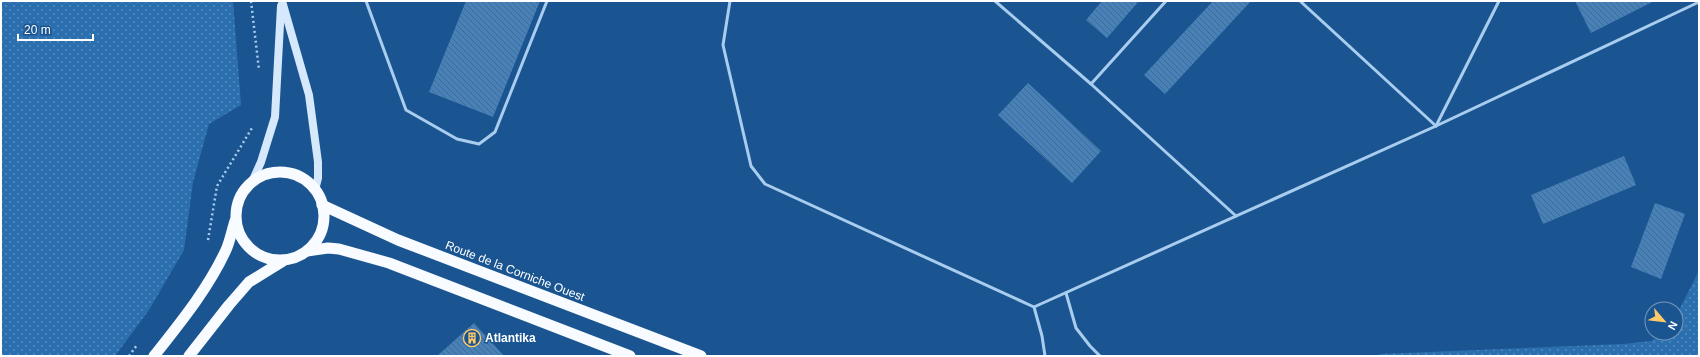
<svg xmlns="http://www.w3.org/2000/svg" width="1700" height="357" font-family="Helvetica,sans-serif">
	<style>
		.grass { fill: url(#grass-dots) }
		.building { fill: url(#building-back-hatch) }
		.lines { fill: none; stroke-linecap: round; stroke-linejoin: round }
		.path { stroke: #a9cdef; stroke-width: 2.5; stroke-dasharray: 2 3; stroke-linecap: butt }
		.service { stroke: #a9cdef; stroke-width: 3 }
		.secondary { stroke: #d6e8fb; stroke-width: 8 }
		.trunk { stroke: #f8fbff; stroke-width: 11 }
		.labels { text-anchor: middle; stroke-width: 3; stroke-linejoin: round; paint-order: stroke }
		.street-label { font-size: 12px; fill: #fff; stroke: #1a5591 }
		.poi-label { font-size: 12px; font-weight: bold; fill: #fff; stroke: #1a5591; text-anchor: start }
	</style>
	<defs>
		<pattern id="grass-dots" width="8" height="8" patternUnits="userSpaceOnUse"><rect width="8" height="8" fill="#2c6faf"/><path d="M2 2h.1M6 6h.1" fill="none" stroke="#568cbf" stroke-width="1.8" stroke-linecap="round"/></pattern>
		<pattern id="building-back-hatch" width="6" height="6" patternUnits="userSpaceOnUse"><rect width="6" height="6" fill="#4681ba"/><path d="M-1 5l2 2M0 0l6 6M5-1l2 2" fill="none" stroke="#496988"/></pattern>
	</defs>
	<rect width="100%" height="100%" fill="#1a5591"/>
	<!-- grass -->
	<g class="grass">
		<polygon points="1,1 233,1 241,105 209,124 193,182 184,250 149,310 115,356 1,356"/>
		<polygon points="1699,271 1699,356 1380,356 1380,354 1623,344 1651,341 1666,333 1676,333 1676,316"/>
	</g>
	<!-- building -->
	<g class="building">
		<polygon points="466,1 540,1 493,117 429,92"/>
		<polygon points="1102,1 1139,1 1107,38 1086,20"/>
		<polygon points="1213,1 1251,1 1165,94 1144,75"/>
		<polygon points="1575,1 1654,1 1591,33"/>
		<polygon points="1028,83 1101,151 1072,183 998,115"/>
		<polygon points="1624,156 1636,185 1543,224 1531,195"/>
		<polygon points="1655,203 1685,214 1661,279 1631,267"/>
		<polygon points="474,323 504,356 437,356"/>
	</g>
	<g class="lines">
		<!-- path -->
		<g class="path">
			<polyline points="251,1 259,70"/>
			<polyline points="208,240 217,186 252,128"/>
			<polyline points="129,356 137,345"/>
		</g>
		<!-- service -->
		<g class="service">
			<polyline points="366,1 406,110 457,139 479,144 495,132 547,1"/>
			<polyline points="730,1 723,45 751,166 765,184 1034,307 1436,126 1699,2"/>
			<polyline points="995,1 1091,84 1236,216"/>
			<polyline points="1300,1 1436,126"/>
			<polyline points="1091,84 1166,1"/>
			<polyline points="1436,126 1499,1"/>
			<polyline points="1066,293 1076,328 1090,346 1100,356"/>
			<polyline points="1034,307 1042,336 1045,356"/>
		</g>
		<!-- secondary -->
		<g class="secondary">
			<polyline points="282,1 309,95 318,162 318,178 315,190"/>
			<polyline points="252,182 261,162 275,117 281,6"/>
		</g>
		<!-- trunk -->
		<g class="trunk">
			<circle cx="280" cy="216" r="44"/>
			<polyline points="322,205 398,240 701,356"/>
			<polyline points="307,251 328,248 339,249 389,263 630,356"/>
			<path d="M 154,356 C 180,323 208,289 226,250 C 230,241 232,230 235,221"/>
			<polyline points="189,356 229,305 249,282 283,261"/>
		</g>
	</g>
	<!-- icons -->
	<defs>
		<g id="building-ring" transform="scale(0.9)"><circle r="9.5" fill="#1a5591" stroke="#ffca67" stroke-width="1.5"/><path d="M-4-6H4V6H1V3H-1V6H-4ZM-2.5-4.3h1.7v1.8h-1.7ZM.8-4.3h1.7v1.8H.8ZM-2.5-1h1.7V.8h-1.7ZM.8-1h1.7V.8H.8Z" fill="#ffca67"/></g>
	</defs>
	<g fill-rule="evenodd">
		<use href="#building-ring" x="472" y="338"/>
	</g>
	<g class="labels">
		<!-- street labels -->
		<g class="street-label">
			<text transform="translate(515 271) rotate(21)" y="4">Route de la Corniche Ouest</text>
		</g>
		<!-- poi labels -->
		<g class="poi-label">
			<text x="485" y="342">Atlantika</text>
		</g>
	</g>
	<!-- border -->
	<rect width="1700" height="357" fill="none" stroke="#ffffff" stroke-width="4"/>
	<!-- north arrow -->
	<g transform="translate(1664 321) rotate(118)"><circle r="19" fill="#1a5591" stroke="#7699bd"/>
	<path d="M0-3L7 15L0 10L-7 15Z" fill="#ffca67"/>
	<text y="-6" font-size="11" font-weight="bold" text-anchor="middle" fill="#ffffff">N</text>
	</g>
	<!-- scale -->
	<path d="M18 34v6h75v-6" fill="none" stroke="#ffffff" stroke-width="2"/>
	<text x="24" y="34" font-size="12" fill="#ffffff" stroke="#1a5591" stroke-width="3" paint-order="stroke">20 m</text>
</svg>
